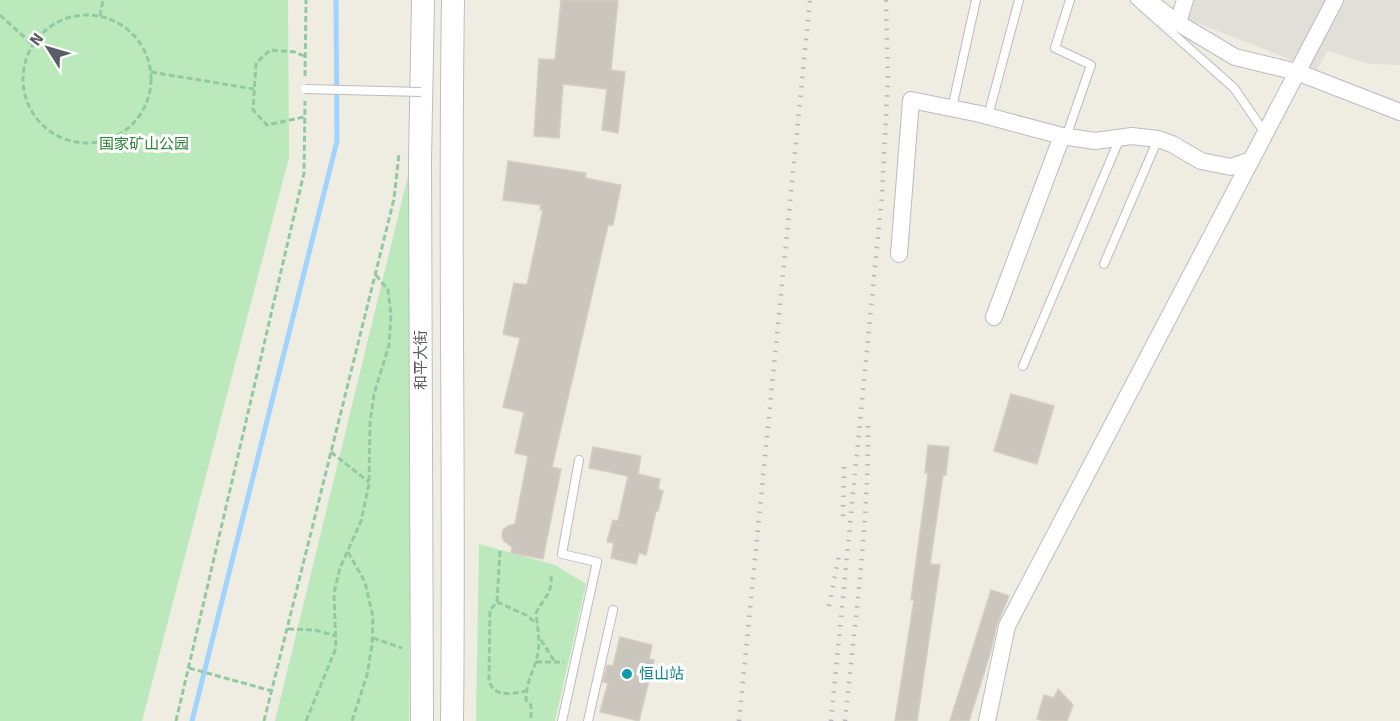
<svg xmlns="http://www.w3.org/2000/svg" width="1400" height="721" font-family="Signika,'Noto Sans SC',sans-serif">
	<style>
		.industrial { fill: #e2dfd9 }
		.green { fill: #bbe9bc }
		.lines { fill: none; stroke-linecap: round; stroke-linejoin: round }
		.stream { stroke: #a1d3ff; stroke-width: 5 }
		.building { fill: #cac6be; stroke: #d4cebf; stroke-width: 1.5 }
		.lane-casing { stroke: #b9bcc2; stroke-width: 10 }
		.street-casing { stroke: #b9bcc2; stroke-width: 18 }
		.secondary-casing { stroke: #babec5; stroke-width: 24 }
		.path { stroke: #91c9a3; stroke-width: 3; stroke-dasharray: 6 3; stroke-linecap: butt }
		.lane { stroke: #fff; stroke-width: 8 }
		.street { stroke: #fff; stroke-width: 16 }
		.secondary { stroke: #fff; stroke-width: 22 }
		.rail { stroke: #b5b6b7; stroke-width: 4.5; stroke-dasharray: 1.5 8; stroke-linecap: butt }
		.lane-bridge-casing { stroke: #b9bcc2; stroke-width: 10; stroke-linecap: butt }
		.lane-bridge { stroke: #fff; stroke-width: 8 }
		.culture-dot { fill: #0f9aa8; stroke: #fff; stroke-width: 2 }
		.labels { text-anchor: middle; stroke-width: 6; stroke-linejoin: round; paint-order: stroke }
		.park-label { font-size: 15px; fill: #2a8331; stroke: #fff }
		.street-label { font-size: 15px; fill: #5a5e64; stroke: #fff }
		.culture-label { font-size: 15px; fill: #0d838f; stroke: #fff; text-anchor: start }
	</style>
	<rect width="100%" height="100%" fill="#efece1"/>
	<!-- industrial -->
	<polygon class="industrial" points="1194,0 1400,0 1400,65 1371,64 1327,51 1317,70 1187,19"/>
	<!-- green -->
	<g class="green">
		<polygon points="0,0 288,0 289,157 142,721 0,721"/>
		<polygon points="414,151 409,721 275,721"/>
		<polygon points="479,544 555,565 586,584 555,721 476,721"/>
	</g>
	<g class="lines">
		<!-- stream -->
		<polyline class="stream" points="192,721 337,141 336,0"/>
	</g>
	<!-- building -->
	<g class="building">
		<polygon points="561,0 618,0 611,70 625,72 618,133 602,130 607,89 563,84 559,138 534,136 539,59 555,60"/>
		<polygon points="508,161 586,173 585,178 621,185 613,225 608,225 552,467 561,469 543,559 511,553 512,547 504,541 502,536 503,530 508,526 515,524 528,456 515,453 524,412 503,407 520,338 503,334 514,283 527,285 543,210 540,210 541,205 503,200"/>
		<polygon points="1011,394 1054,406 1037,464 994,451"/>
		<polygon points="928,445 949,447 946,475 943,475 930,564 940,565 917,721 895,721 914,600 911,600 928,473 925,473"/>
		<polygon points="593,447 641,456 638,474 660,479 658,489 663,491 658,511 656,511 646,555 639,553 636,564 611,558 614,543 607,542 613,520 618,521 628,476 589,468"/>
		<polygon points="991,590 1009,596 997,624 990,654 969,721 950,721"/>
		<polygon points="620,637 652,645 649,659 654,660 639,721 600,712 608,683 603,682 607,665 613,666"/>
		<polygon points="1058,689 1073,705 1067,721 1045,721 1037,719 1044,695 1054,698"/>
	</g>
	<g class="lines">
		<!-- lane casing -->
		<g class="lane-casing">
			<g id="lane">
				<polyline points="1135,0 1234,88 1265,133"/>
				<polyline points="952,108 976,0"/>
				<polyline points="988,116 1019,0"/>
				<polyline points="1066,137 1091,65 1055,48 1070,0"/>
				<polyline points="1104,264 1158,139"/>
				<polyline points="1023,366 1120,138"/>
				<polyline points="562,721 597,562 562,554 579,460"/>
				<polyline points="588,721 613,610"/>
			</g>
		</g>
		<!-- street casing -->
		<g class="street-casing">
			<g id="street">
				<polyline points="1147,0 1178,23 1235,57 1297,72 1400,112"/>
				<polyline points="1178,23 1185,0"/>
				<polyline points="899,254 911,100 980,114 1062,136 1095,141 1132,136 1158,139 1172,144 1201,161 1231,167 1251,160"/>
				<polyline points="994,317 1062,136"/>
				<polyline points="987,721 1007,626 1335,0"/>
			</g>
		</g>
		<!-- secondary casing -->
		<g class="secondary-casing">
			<g id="secondary">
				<polyline points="422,721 420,160 423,0"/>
				<path d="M 452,721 C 455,481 449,240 453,0"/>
			</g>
		</g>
		<!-- path -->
		<g class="path">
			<circle cx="87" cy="79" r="64"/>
			<polyline points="0,15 32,44"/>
			<polyline points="100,16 103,0"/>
			<polyline points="304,56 295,52 270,50 256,63 253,110 267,125 304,117"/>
			<polyline points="151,72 254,89"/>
			<polyline points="305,76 306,0"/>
			<polyline points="331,452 369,482"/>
			<path d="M 500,551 L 497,602 L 490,610 L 489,680 C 493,698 512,694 526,691"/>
			<polyline points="348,552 365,582 373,617 372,645 367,675 352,721"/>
			<polyline points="497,602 526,615 537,624"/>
			<polyline points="288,629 315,630 336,636"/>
			<polyline points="373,638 402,648"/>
			<polyline points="541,640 555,662"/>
			<polyline points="536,662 564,662"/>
			<polyline points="189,668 272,691"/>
			<path d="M 531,718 L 531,705 L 526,700 C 526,686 531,675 536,662 C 541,645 538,630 536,613 C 543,599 553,593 551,576"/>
			<polyline points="176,721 304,173 305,101"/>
			<polyline points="264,721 394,199 399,154"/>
			<polyline points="306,721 336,648 334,593 340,568 361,521 369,484 370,423 374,394 389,345 391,315 388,290 375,274"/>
		</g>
		<!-- lane -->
		<use href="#lane" class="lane"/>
		<!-- street -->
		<use href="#street" class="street"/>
		<!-- secondary -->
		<use href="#secondary" class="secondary"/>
		<!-- rail -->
		<g class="rail">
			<polyline points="843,516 844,465"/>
			<polyline points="829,606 840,550"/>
			<polyline points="739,721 810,0"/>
			<polyline points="831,721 882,195 888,80 886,0"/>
			<path d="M 845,721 C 855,621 869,520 868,420"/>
		</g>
		<!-- lane-bridge casing -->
		<g class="lane-bridge-casing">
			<polyline id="lane-bridge" points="305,89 421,92"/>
		</g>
		<!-- lane-bridge -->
		<use href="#lane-bridge" class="lane-bridge"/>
	</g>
	<!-- markers -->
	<circle class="culture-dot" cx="627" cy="674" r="6"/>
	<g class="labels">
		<!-- park labels -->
		<g class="park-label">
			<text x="144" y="149">国家矿山公园</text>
		</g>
		<!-- street labels -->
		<g class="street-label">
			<text transform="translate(421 360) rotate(-90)" y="5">和平大街</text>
		</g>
		<!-- culture labels -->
		<g class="culture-label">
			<text x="639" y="679">恒山站</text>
		</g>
	</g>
	<!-- north arrow -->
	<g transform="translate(48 48) rotate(307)" stroke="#ffffff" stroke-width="4.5" paint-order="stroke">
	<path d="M0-4.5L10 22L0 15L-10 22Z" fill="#5a5e64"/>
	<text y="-9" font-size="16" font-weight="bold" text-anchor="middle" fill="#5a5e64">N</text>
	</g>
</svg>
